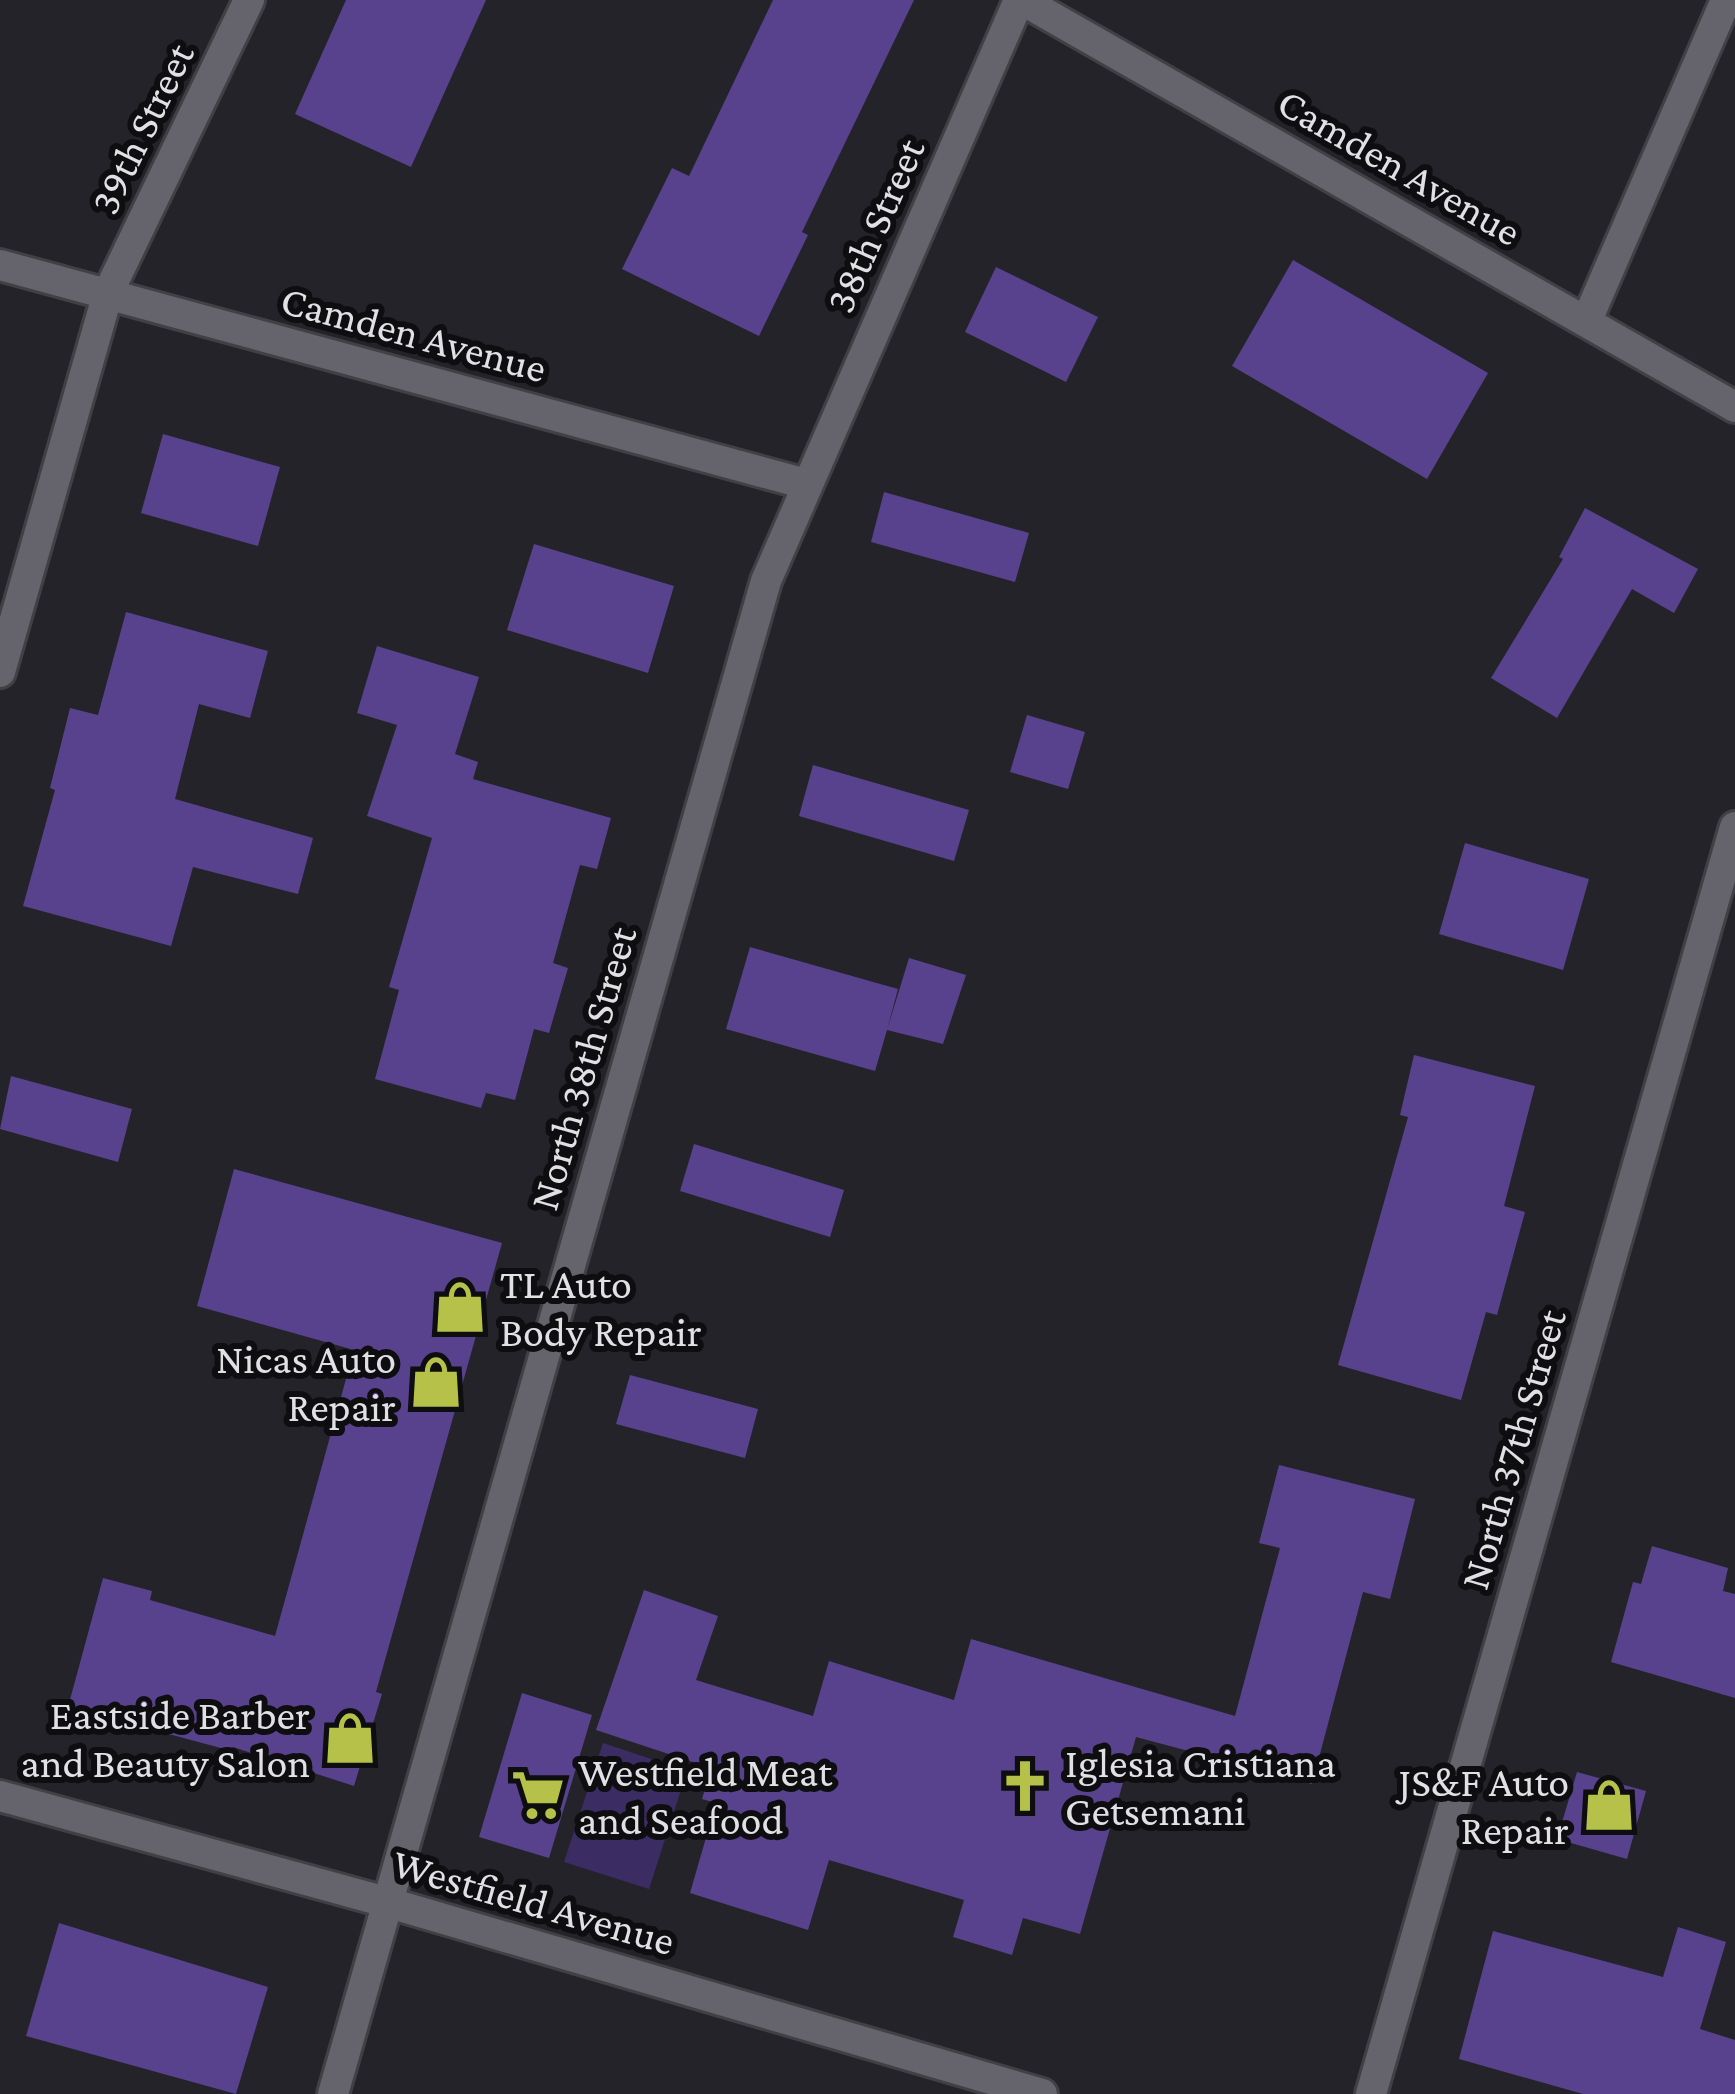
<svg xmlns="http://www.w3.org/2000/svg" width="1735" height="2094" font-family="'Crimson Pro',serif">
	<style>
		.green { fill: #3c2c64 }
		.building { fill: #58428e }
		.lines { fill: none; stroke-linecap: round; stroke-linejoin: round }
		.minor-casing { stroke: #414045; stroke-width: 36 }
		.minor { stroke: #65636b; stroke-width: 30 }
		.labels { text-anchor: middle; stroke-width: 12; stroke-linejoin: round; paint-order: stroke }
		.street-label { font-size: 42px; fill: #e1e0e5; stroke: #0e0d10 }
		.poi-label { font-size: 42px; fill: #e1e0e5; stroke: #0e0d10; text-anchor: start }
	</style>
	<rect width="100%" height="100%" fill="#24232a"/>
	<!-- green -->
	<polygon class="green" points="603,1743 687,1771 649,1889 564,1862"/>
	<!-- building -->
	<g class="building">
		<polygon points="346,0 486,0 411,167 295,114"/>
		<polygon points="773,0 914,0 802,232 808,235 759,336 622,269 672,168 689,176"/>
		<polygon points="1293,260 1488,373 1427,479 1232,366"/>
		<polygon points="996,267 1098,317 1066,382 965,332"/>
		<polygon points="163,434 280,467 258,546 141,513"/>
		<polygon points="884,492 1029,533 1015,582 871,542"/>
		<polygon points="1585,508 1698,569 1674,613 1632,589 1557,718 1491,678 1563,559 1559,557"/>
		<polygon points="534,544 674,586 648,673 507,630"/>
		<polygon points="126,612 268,651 250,718 199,704 175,799 313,838 298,894 193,867 171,946 23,906 55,790 50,788 70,708 98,715"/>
		<polygon points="377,646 479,677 455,754 478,762 473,779 611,818 597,869 580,865 553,963 568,968 549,1033 534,1029 515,1100 486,1093 481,1108 375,1079 399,990 389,987 432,838 367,816 397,725 357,713"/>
		<polygon points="1027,715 1085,732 1068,789 1010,772"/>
		<polygon points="813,765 969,810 954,861 799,816"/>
		<polygon points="1465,843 1589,879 1563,970 1439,934"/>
		<polygon points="750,947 898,989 887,1030 909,958 966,975 943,1044 887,1030 875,1071 726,1029"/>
		<polygon points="1414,1055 1535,1086 1504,1206 1525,1212 1497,1315 1486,1312 1461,1400 1338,1365 1408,1117 1400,1115"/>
		<polygon points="11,1076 132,1109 118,1162 0,1129"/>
		<polygon points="694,1144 844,1190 830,1237 680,1191"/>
		<polygon points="234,1169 502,1243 376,1692 382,1694 354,1786 233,1747 232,1751 68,1707 103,1578 152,1591 150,1600 275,1636 354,1350 197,1306"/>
		<polygon points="630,1375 758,1409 745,1458 616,1424"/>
		<polygon points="1279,1465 1415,1499 1390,1599 1363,1592 1312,1784 1136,1737 1080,1934 1023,1918 1012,1955 953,1937 964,1900 829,1860 808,1930 690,1893 716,1803 702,1799 711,1768 596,1730 644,1590 718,1616 696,1680 813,1716 829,1661 954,1700 971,1639 1235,1716 1280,1548 1259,1543"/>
		<polygon points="1652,1546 1728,1568 1723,1591 1735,1594 1735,1698 1611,1662 1633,1582 1641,1584"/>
		<polygon points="522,1693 592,1715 549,1858 479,1837"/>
		<polygon points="1577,1772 1646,1791 1627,1859 1557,1839"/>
		<polygon points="59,1923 268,1987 236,2094 26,2036"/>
		<polygon points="1678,1927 1726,1942 1700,2029 1735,2040 1735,2094 1583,2094 1459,2059 1493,1931 1663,1977"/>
	</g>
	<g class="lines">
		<!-- minor casing -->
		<g class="minor-casing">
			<g id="minor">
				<polyline points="1022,0 1735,407"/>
				<polyline points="0,265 806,484"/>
				<polyline points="1587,320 1726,0"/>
				<polyline points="0,672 108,293 249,0"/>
				<polyline points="0,1796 386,1902 1042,2094"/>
				<polyline points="333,2094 766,581 1019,0"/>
				<polyline points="1371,2094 1735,827"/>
			</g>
		</g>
		<!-- minor -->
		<use href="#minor" class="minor"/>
	</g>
	<!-- icons -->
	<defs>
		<g id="shop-bare" transform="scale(4.14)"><path d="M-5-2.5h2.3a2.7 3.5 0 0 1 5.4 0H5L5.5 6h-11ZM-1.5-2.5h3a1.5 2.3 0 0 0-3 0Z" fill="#b6c149" stroke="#0e0d10" stroke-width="2.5" paint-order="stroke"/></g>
		<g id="church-bare" transform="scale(4.14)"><path d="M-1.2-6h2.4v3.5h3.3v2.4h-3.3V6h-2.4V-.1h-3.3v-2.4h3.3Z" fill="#b6c149" stroke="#0e0d10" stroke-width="2.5" paint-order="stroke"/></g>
		<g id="supermarket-bare" transform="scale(4.14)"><path d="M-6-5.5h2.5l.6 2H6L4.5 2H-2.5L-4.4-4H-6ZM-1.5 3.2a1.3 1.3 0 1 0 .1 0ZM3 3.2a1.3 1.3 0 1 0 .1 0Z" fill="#b6c149" stroke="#0e0d10" stroke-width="2.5" paint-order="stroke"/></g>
	</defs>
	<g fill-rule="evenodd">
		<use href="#shop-bare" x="460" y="1307"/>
		<use href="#shop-bare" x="436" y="1382"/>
		<use href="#shop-bare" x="350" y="1738"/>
		<use href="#church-bare" x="1025" y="1786"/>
		<use href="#supermarket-bare" x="538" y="1795"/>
		<use href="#shop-bare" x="1609" y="1805"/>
	</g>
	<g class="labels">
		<!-- street labels -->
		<g class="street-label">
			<text transform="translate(141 128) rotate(-64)" y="15">39th Street</text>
			<text transform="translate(1400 166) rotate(30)" y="15">Camden Avenue</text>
			<text transform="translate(874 225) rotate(-66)" y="15">38th Street</text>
			<text transform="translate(414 333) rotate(15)" y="15">Camden Avenue</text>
			<text transform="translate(582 1068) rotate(-74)" y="15">North 38th Street</text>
			<text transform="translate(1512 1449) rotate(-74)" y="15">North 37th Street</text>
			<text transform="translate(534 1901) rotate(16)" y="15">Westfield Avenue</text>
		</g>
		<!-- poi labels -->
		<g class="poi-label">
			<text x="500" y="1298">TL Auto<tspan x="500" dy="48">Body Repair</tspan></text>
			<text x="396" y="1373" text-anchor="end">Nicas Auto<tspan x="396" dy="48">Repair</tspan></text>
			<text x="310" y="1729" text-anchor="end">Eastside Barber<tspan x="310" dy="48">and Beauty Salon</tspan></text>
			<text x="1065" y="1777">Iglesia Cristiana<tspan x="1065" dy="48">Getsemani</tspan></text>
			<text x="578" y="1786">Westfield Meat<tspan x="578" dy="48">and Seafood</tspan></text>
			<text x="1569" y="1796" text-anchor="end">JS&amp;F Auto<tspan x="1569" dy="48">Repair</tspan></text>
		</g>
	</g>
</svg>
